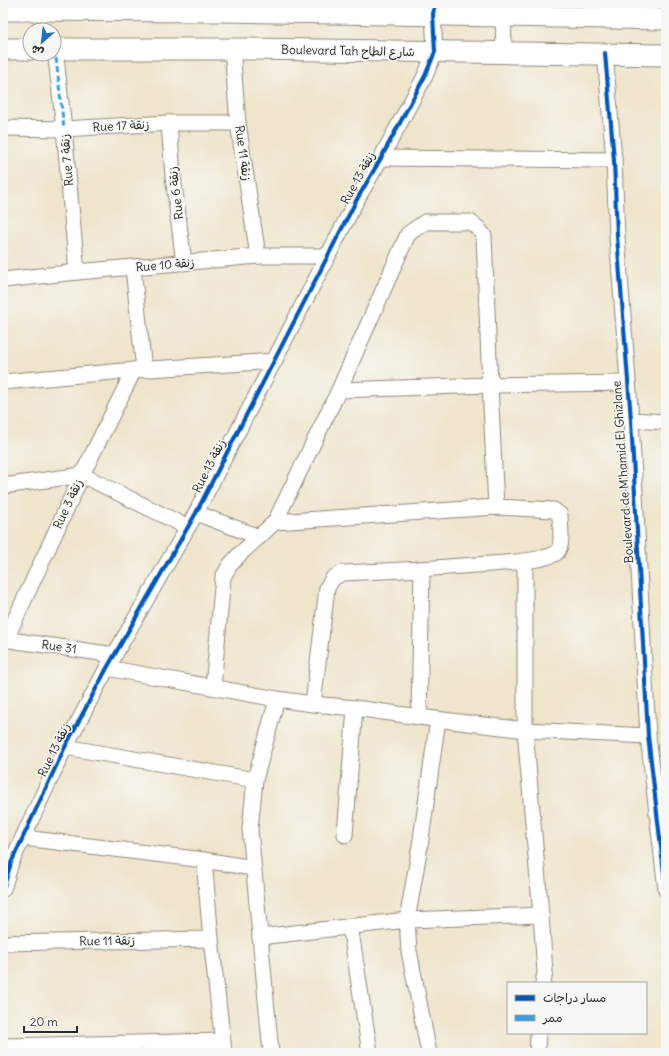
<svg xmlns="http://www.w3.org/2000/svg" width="669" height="1056" font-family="Delius,'Playpen Sans Arabic',sans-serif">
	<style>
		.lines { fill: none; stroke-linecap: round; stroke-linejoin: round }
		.street-casing { stroke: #8d887c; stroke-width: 17 }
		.secondary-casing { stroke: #8d887c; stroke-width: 23 }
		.street { stroke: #fff; stroke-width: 15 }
		.secondary { stroke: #fff; stroke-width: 21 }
		.quiet { stroke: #3d9ce1; stroke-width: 3; stroke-dasharray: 6 3; stroke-linecap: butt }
		.cycleway-casing { stroke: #f6f6f2; stroke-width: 6 }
		.cycleway { stroke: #0057b8; stroke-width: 4 }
		.labels { text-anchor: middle; stroke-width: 3; stroke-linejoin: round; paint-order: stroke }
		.street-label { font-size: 12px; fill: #2b2b2b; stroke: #f6f6f2 }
	</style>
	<rect width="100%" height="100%" fill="#f6f6f2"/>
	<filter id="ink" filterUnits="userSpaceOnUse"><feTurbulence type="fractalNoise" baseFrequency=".025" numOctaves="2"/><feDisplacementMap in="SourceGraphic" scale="8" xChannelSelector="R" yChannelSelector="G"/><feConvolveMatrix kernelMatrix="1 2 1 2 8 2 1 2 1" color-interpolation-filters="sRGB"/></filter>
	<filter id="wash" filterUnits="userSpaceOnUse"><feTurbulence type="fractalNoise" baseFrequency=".012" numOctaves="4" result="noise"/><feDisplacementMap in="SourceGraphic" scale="16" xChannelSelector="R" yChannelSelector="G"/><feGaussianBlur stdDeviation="0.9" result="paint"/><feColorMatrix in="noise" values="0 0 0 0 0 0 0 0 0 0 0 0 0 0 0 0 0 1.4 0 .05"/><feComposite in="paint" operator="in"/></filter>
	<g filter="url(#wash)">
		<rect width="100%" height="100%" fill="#efe5cc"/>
	</g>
	<g filter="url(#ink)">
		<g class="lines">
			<!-- street casing -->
			<g class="street-casing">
				<g id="street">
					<polyline points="605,17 612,3"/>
					<polyline points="55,49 64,129 77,272"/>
					<polyline points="232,49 238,123 258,256"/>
					<polyline points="504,52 503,15 509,3"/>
					<polyline points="605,53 614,160 617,236 631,420 648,736 666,890"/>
					<polyline points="169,123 173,176 184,263"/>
					<polyline points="3,128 64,129 169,123 238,123"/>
					<polyline points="381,158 614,160"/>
					<polyline points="133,268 144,370"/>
					<polyline points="3,280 77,272 258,256 328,256"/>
					<polyline points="3,382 134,370 275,361"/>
					<polyline points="339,390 490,385 627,383"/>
					<polyline points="631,420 666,422"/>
					<polyline points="3,486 82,475 187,527"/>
					<polyline points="196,513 259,537"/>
					<path d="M 275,522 L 496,507 L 554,510 L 560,515 C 560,525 564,547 556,553 C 544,561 504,563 490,564 C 441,568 392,571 343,573 L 333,578 L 327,588 L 313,704"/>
					<polyline points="525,561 525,730 541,915 545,972 543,983"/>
					<polyline points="3,639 115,655"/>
					<polyline points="6,639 82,475 134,370"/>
					<polyline points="107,668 277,699 313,704 355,708 419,717 525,730 648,736"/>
					<polyline points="213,687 223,577 230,565 240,554 275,522 339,390 408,234 425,222 470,222 479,229 484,236 490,385 496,507"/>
					<polyline points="419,717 422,569"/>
					<polyline points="65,747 255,780"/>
					<polyline points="345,835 355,708"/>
					<polyline points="24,838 204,860 253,868"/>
					<polyline points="204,860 211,939 224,1053"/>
					<polyline points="3,889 11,863 65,747 107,668 196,513 356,201 381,158 425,76 435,52 433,14 435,3"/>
					<polyline points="350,926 370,1053"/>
					<polyline points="260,937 407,920 541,915"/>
					<polyline points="3,943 211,939"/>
					<polyline points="3,1046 223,1041"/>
					<polyline points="271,1053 250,829 255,780 277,699"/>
					<polyline points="429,1053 409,951 407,920 420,846 438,719"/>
					<polyline points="537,1053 538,1033"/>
				</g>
			</g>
			<!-- secondary casing -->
			<g class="secondary-casing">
				<g id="secondary">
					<polyline points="3,10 223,11 666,19"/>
					<polyline points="3,49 30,49"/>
					<polyline points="54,49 251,49 666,55"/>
				</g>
			</g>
			<!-- street -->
			<use href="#street" class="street"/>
			<!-- secondary -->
			<use href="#secondary" class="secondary"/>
			<!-- quiet -->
			<polyline class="quiet" points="55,49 64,129"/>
			<!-- cycleway casing -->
			<g class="cycleway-casing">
				<g id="cycleway">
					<polyline points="605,53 614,160 617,236 631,420 648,736 666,890"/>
					<polyline points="3,889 11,863 65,747 107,668 196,513 356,201 381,158 425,76 435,52 433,14 435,3"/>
				</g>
			</g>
			<!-- cycleway -->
			<use href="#cycleway" class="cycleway"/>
		</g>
	</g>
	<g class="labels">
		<!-- street labels -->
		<g class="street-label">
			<text transform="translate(348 51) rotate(1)" y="4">Boulevard Tah شارع الطاح</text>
			<text transform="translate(121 126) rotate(-3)" y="4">Rue 17 زنقة</text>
			<text transform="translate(243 153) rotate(82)" y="4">Rue 11 زنقة</text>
			<text transform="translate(67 160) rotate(-95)" y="4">Rue 7 زنقة</text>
			<text transform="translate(358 178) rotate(-61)" y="4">Rue 13 زنقة</text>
			<text transform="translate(176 193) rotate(-97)" y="4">Rue 6 زنقة</text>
			<text transform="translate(165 265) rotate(-5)" y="4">Rue 10 زنقة</text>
			<text transform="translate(209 466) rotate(-63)" y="4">Rue 13 زنقة</text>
			<text transform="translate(623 472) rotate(-94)" y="4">Boulevard de M'hamid El Ghizlane</text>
			<text transform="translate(68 504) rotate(-65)" y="4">Rue 3 زنقة</text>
			<text transform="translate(59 647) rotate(8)" y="4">Rue 31</text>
			<text transform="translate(54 750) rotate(-64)" y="4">Rue 13 زنقة</text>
			<text transform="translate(107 941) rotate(-1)" y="4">Rue 11 زنقة</text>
		</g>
	</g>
	<!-- margin -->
	<rect width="669" height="1056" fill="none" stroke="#f6f6f2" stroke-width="16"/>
	<!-- legend -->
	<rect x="507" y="982" width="140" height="52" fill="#f6f6f2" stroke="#a5a5a2"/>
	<rect x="515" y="995" width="20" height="6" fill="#0057b8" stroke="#a5a5a2"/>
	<text x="543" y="1002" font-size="12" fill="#2b2b2b">مسار دراجات</text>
	<rect x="515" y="1015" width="20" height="6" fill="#3d9ce1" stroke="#a5a5a2"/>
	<text x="543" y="1022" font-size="12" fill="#2b2b2b">ممر</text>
	<!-- north arrow -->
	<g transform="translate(42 42) rotate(208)"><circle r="19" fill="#f6f6f2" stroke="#a5a5a2"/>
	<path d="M0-3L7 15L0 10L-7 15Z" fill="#1f6fb2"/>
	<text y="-6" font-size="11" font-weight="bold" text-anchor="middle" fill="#2b2b2b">ش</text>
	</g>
	<!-- scale -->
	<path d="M24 1026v6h53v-6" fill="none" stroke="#2b2b2b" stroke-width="2"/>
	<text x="30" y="1026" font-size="12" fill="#2b2b2b" stroke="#f6f6f2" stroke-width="3" paint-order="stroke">20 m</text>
</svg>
